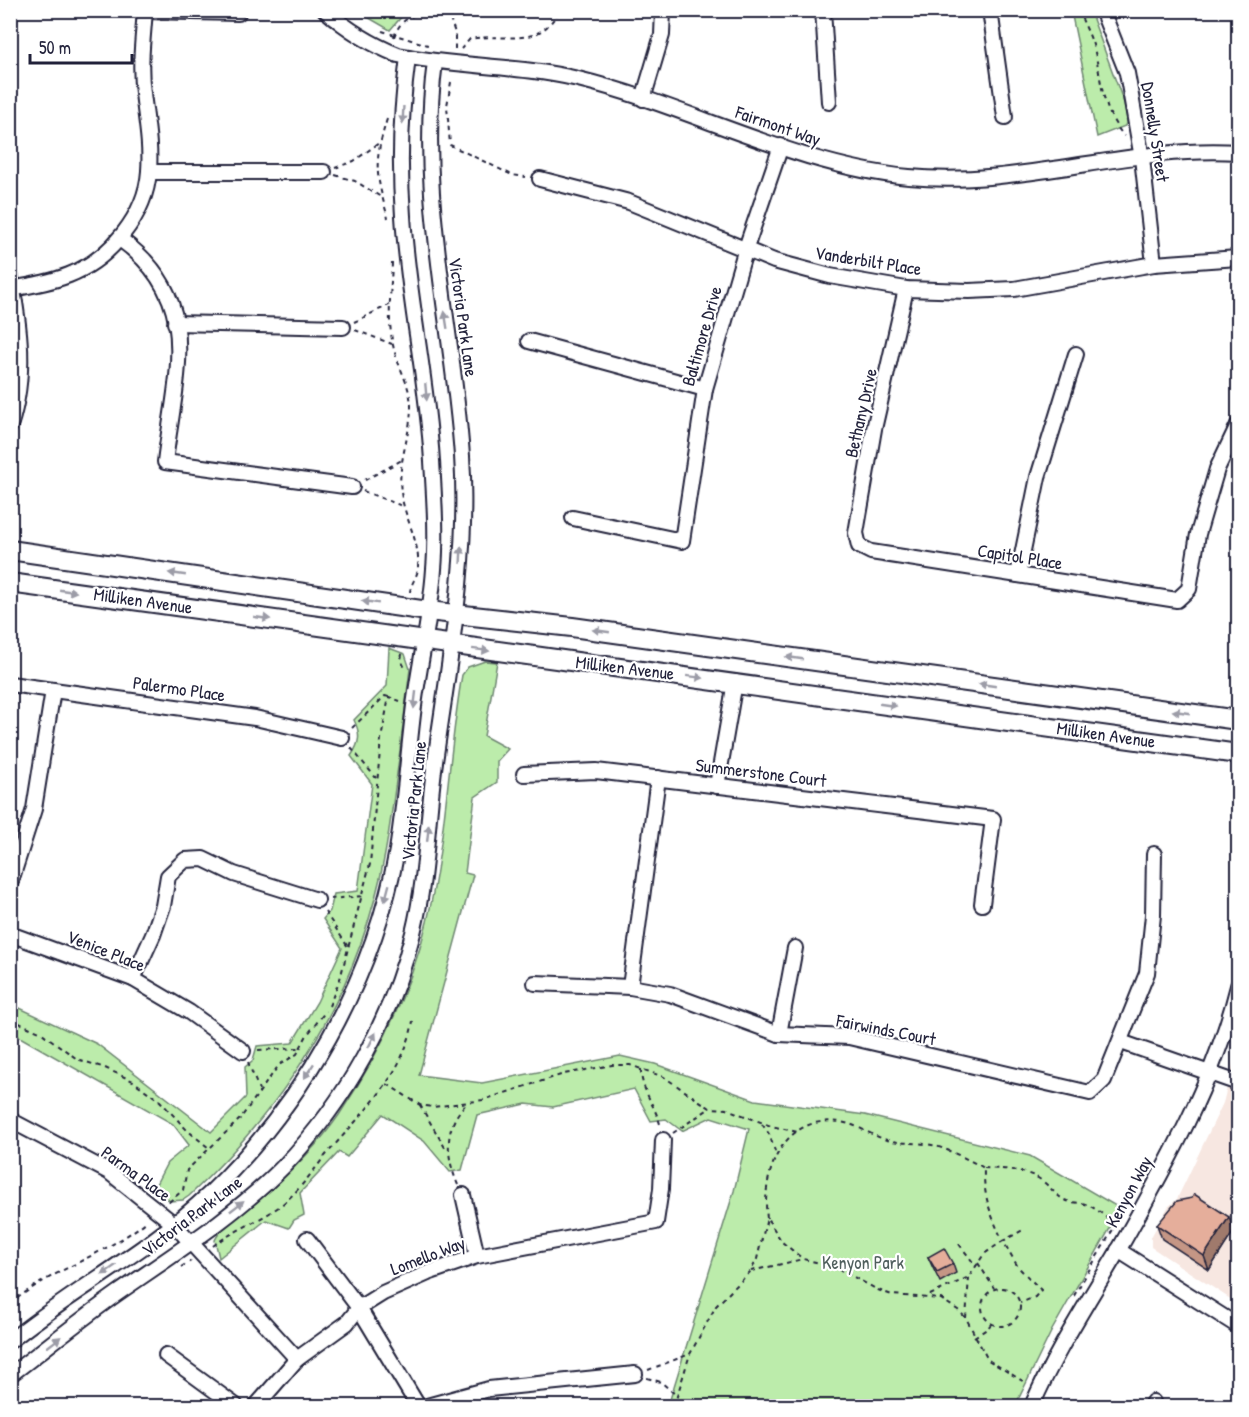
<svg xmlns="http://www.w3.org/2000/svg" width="1249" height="1417" font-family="'Patrick Hand',sans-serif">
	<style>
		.built { fill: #f7e7e1 }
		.green { fill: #bcecab; stroke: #6f8773; stroke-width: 1.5 }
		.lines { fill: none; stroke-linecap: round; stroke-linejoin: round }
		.minor-casing { stroke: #22223b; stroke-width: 18 }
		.major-casing { stroke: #22223b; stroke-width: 22 }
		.path { stroke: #22223b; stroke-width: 2; stroke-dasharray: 4.5 4.5; stroke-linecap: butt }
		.minor { stroke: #fff; stroke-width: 14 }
		.major { stroke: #fff; stroke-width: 18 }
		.wall { fill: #c59685; stroke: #22223b; stroke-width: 1.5 }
		.shaded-wall { fill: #a07a6c; stroke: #22223b; stroke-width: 1.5 }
		.building { fill: #e5ae9b; stroke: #22223b; stroke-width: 1.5 }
		.oneway { fill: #9c9ca7 }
		.labels { text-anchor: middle; stroke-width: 4.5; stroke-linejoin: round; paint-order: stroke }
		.street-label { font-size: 18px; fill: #22223b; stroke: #fff }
		.park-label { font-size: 18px; fill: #505f5d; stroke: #fff }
	</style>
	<rect width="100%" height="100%" fill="#fff"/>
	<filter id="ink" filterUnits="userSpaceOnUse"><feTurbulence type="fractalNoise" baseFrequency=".0167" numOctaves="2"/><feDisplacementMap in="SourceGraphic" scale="12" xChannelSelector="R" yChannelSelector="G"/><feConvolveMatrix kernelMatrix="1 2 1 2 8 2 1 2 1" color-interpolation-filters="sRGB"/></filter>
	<g filter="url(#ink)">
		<!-- built -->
		<polygon class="built" points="1238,1047 1238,1304 1151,1247 1151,1237 1168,1207 1177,1199 1223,1103"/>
		<!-- green -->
		<g class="green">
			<polygon points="357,11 412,11 404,14 390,30"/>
			<polygon points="1071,11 1090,11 1124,103 1127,119 1125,126 1097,137"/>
			<path d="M 389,648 L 405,654 L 410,669 C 402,730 396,793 385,854 C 360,990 288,1103 189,1196 L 183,1200 L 170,1201 L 154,1188 L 167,1163 L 189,1145 L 173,1124 L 11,1032 L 11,1004 L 97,1044 L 211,1132 L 246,1097 L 245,1067 L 253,1060 L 257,1046 L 292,1043 L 317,1002 L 342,948 L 323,919 L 330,911 L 334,894 L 358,891 L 372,784 L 351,756 C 360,743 361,734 354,720 L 387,686 Z"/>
			<path d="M 485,661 L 497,662 L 484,736 L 508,749 L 497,761 L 497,782 L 475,797 L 465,873 L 473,875 L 419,1075 L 482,1083 L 620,1056 L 655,1064 L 755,1100 L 865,1115 L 1030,1156 L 1121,1209 L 1052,1330 L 1015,1406 L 668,1406 L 734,1191 L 749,1129 L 711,1117 L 682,1131 L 666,1119 L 651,1121 L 634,1089 L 553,1107 L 526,1104 L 477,1115 L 462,1170 L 450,1172 L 424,1141 L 383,1114 L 347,1157 L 339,1152 L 300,1193 L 304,1215 L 294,1220 L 289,1228 L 266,1220 L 219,1258 L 215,1240 C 224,1222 244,1213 258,1201 C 288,1175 317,1147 339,1115 C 379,1055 410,992 427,922 C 446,841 448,756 462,675 L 468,667 Z"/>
		</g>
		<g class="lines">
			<!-- minor casing -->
			<g class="minor-casing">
				<g id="minor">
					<path d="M 325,10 C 348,30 370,44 398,55 C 458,67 519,65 578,79 C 690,106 794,166 909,177 C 1020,188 1128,145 1238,152"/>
					<polyline points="823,10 829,102"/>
					<polyline points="990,10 1005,117"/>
					<polyline points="1102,10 1127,73 1142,158 1154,264"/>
					<polyline points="145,11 238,13"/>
					<polyline points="643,99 662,35 663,10"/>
					<polyline points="149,172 324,172"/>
					<polyline points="540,179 629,202 774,261 830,276 906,289 969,291 1014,289 1154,264 1238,258"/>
					<path d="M 120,239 C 205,300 175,376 165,462 L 352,487"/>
					<path d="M 10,274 C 20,326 27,375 10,426"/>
					<path d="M 10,289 C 29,286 51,282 69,275 C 110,259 146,215 149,171 C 151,144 146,120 143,93 C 139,66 143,38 145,10"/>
					<polyline points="906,289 874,429 856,533 859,546 871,552 1177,600 1189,589 1198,534 1217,469 1238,425"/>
					<polyline points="175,323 343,327"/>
					<polyline points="529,341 705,389"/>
					<polyline points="573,518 682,541 705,389 746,248 781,146"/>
					<polyline points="1018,575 1038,477 1076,354"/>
					<polyline points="10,684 255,718 342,738"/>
					<polyline points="524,774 596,771 993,819 982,904"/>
					<polyline points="717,786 735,682"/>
					<polyline points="10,884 34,809 53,690"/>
					<polyline points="10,934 133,979 189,1012 243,1051"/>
					<polyline points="133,979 153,935 163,906 168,876 185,860 203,859 234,874 317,900"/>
					<polyline points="535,983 630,987 670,994 779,1034 849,1037 1090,1093 1104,1080 1147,973 1153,915 1154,854"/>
					<polyline points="630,987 658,778"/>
					<polyline points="779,1034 795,948"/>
					<polyline points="1121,1042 1238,1083"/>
					<polyline points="10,1120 109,1172 174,1224 297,1359"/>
					<polyline points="463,1195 477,1256"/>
					<polyline points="307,1239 359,1308 418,1406"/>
					<polyline points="1118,1250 1238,1326"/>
					<path d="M 10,1341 C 74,1289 149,1251 209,1194 C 303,1104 374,979 397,850 C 405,802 408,753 414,706 C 420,660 431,615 434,569 C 437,534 434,496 432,461 C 427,378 408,298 403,216 C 399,164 401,109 408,57"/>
					<polyline points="166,1355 236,1406"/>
					<path d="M 10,1375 C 46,1348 81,1319 118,1293 C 174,1254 236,1215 284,1166 C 346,1101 391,1020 413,933 C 427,877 427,819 435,762 C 449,661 469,559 462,456 C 453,325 417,194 435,62"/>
					<polyline points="256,1406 297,1359 347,1323 359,1308 383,1293 428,1273 477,1256 656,1222 661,1189 663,1140"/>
					<polyline points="427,1406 489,1389 635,1374"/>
					<path d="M 1032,1406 C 1055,1352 1088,1302 1118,1251 C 1165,1168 1215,1080 1238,986"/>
					<polyline points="1151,1406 1153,1402"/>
				</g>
			</g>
			<!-- major casing -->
			<g class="major-casing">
				<g id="major">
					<polyline points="10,550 428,611 572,627 1238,720"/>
					<polyline points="10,583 1238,754"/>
				</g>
			</g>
			<!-- path -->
			<g class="path">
				<polyline points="349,10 357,16"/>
				<path d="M 1078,10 C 1083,22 1089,33 1093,45 C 1103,80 1099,106 1124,136"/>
				<polyline points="382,31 428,45"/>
				<path d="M 394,37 C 403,10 427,11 450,18"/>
				<polyline points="455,49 455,33 450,18 462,10"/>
				<path d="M 461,49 L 470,39 C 504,32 539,51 559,10"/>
				<polyline points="451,82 447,106 450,145 512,175 526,177"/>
				<path d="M 387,119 C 373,164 376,175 388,218"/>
				<polyline points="335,168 354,161 379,143"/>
				<polyline points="335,175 355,181 381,197"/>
				<path d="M 392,263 C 391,290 387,317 393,345 C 397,366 410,383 411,406 C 411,435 397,463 401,492 C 404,518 420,540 418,567 C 418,577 411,582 410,592"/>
				<polyline points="354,322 389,305"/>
				<polyline points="355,330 392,344"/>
				<polyline points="365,480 402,460"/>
				<polyline points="363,491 402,506"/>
				<polyline points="402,654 401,660 405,668"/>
				<polyline points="352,728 385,696 389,697"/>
				<polyline points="351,748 376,778"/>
				<polyline points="330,899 363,896"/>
				<polyline points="325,912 348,947"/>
				<polyline points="329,1006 340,979 370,864 381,739 389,697 400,701"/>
				<polyline points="10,1019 42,1033 77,1059 105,1068 133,1081 160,1101 187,1130 209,1148"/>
				<polyline points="258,1050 300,1048"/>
				<polyline points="248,1062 259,1090"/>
				<path d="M 641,1069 C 640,1089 657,1108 661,1128"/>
				<polyline points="387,1084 420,1105 433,1107 483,1100 564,1074 612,1065 630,1065 664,1077 710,1108 727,1109 771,1126 798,1132"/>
				<polyline points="420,1105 447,1151"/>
				<polyline points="762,1124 769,1134 776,1154"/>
				<polyline points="673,1133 710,1108"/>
				<path d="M 984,1168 C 1004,1169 1030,1169 1046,1184 C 1053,1190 1057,1197 1067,1201 C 1072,1203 1079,1202 1085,1204 C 1097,1208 1106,1217 1115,1226 L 1072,1299"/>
				<path d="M 458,1185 C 446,1157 443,1127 466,1104"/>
				<polyline points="169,1202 183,1190 187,1170 240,1119 279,1065 297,1054 307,1035 326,1011"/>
				<path d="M 767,1218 C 761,1172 783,1114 840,1122 C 857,1124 870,1135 887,1140 C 902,1144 917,1142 932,1145 C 948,1149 964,1158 979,1165 L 984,1168 C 983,1196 991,1216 1003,1241 L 1023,1230"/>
				<polyline points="959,1244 976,1266"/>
				<path d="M 213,1246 C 234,1230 258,1222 280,1206 C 301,1190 315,1167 332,1148 C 366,1109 404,1074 413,1021"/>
				<polyline points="978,1263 994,1288"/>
				<polyline points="181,1267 191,1261"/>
				<polyline points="751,1271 803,1259 833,1266 878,1290 892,1295 941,1299 958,1310 966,1318 988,1360 1026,1383"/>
				<circle cx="1001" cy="1307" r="19"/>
				<polyline points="930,1295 969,1277 984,1254 1003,1241 1018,1267 1041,1290 1035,1297 1020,1303"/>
				<path d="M 10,1304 C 52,1269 104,1256 147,1221"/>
				<polyline points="966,1318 969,1277"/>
				<polyline points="974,1337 987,1329 992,1323"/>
				<polyline points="648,1370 690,1354"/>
				<polyline points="647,1378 661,1382 676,1395"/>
				<polyline points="674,1406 690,1354 716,1306 751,1271 757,1259 767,1218 782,1242 803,1259"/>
			</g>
			<!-- minor -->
			<use href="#minor" class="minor"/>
			<!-- major -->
			<use href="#major" class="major"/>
		</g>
		<!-- wall -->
		<g class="wall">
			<polygon points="1229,1217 1234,1231 1209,1270 1162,1239 1157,1225"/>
			<polygon points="928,1257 953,1264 956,1273 940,1282 932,1266"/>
		</g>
		<!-- shaded-wall -->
		<polygon class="shaded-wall" points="1229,1217 1234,1231 1209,1270 1204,1256"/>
		<!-- building -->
		<g class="building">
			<polygon points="1194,1194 1229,1217 1204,1256 1157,1225 1177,1201 1192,1198"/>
			<polygon points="944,1248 953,1264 937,1272 928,1257"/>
		</g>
		<!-- one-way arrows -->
		<defs><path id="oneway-solid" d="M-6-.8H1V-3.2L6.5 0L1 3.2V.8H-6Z" transform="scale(1.5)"/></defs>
		<g class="oneway">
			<use href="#oneway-solid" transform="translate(403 115) rotate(93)"/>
			<use href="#oneway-solid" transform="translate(446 320) rotate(-99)"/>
			<use href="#oneway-solid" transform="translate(426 392) rotate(85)"/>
			<use href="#oneway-solid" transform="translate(461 555) rotate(-87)"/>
			<use href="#oneway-solid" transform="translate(177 574) rotate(-172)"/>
			<use href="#oneway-solid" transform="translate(68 591) rotate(8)"/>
			<use href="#oneway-solid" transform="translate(370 602) rotate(-171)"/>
			<use href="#oneway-solid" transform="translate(262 618) rotate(8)"/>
			<use href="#oneway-solid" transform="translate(601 631) rotate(-172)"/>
			<use href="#oneway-solid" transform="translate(481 650) rotate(7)"/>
			<use href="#oneway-solid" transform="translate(794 658) rotate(-172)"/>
			<use href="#oneway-solid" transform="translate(695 677) rotate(7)"/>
			<use href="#oneway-solid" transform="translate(987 685) rotate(-172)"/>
			<use href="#oneway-solid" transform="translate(415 700) rotate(97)"/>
			<use href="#oneway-solid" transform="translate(888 705) rotate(8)"/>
			<use href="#oneway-solid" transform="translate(1181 712) rotate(-172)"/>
			<use href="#oneway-solid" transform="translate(428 833) rotate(-84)"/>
			<use href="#oneway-solid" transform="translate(387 893) rotate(105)"/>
			<use href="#oneway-solid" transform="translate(372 1040) rotate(-64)"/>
			<use href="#oneway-solid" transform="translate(309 1071) rotate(123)"/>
			<use href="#oneway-solid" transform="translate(237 1206) rotate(-38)"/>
			<use href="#oneway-solid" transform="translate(109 1270) rotate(145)"/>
			<use href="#oneway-solid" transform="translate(54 1342) rotate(-38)"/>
		</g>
	</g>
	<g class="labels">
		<!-- street labels -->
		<g class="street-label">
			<text transform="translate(778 126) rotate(19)" y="6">Fairmont Way</text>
			<text transform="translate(1155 132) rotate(81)" y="6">Donnelly Street</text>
			<text transform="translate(868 261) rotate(9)" y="6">Vanderbilt Place</text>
			<text transform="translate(463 317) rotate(82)" y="6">Victoria Park Lane</text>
			<text transform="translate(702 336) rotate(-74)" y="6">Baltimore Drive</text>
			<text transform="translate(861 413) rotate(-77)" y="6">Bethany Drive</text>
			<text transform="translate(1020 557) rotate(9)" y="6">Capitol Place</text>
			<text transform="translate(143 601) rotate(8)" y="6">Milliken Avenue</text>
			<text transform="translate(625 668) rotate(7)" y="6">Milliken Avenue</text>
			<text transform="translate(179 689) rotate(8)" y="6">Palermo Place</text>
			<text transform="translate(1106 735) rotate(8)" y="6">Milliken Avenue</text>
			<text transform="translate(761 773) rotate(7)" y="6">Summerstone Court</text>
			<text transform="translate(414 801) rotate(-84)" y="6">Victoria Park Lane</text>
			<text transform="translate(106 951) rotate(22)" y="6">Venice Place</text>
			<text transform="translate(886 1030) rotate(11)" y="6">Fairwinds Court</text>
			<text transform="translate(136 1174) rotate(36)" y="6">Parma Place</text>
			<text transform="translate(1129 1192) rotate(-62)" y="6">Kenyon Way</text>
			<text transform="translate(192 1216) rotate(-37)" y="6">Victoria Park Lane</text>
			<text transform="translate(428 1256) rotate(-21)" y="6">Lomello Way</text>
		</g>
		<!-- park labels -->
		<g class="park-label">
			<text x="863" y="1269">Kenyon Park</text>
		</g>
	</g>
	<!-- margin -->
	<rect width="1249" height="1417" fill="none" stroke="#fff" stroke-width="36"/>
	<rect x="18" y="18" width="1213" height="1381" fill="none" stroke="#22223b" stroke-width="2" filter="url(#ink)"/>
	<!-- scale -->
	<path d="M30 54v9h102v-9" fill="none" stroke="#22223b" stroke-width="3"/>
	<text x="39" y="54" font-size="18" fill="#22223b" stroke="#ffffff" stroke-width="4.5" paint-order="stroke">50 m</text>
</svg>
